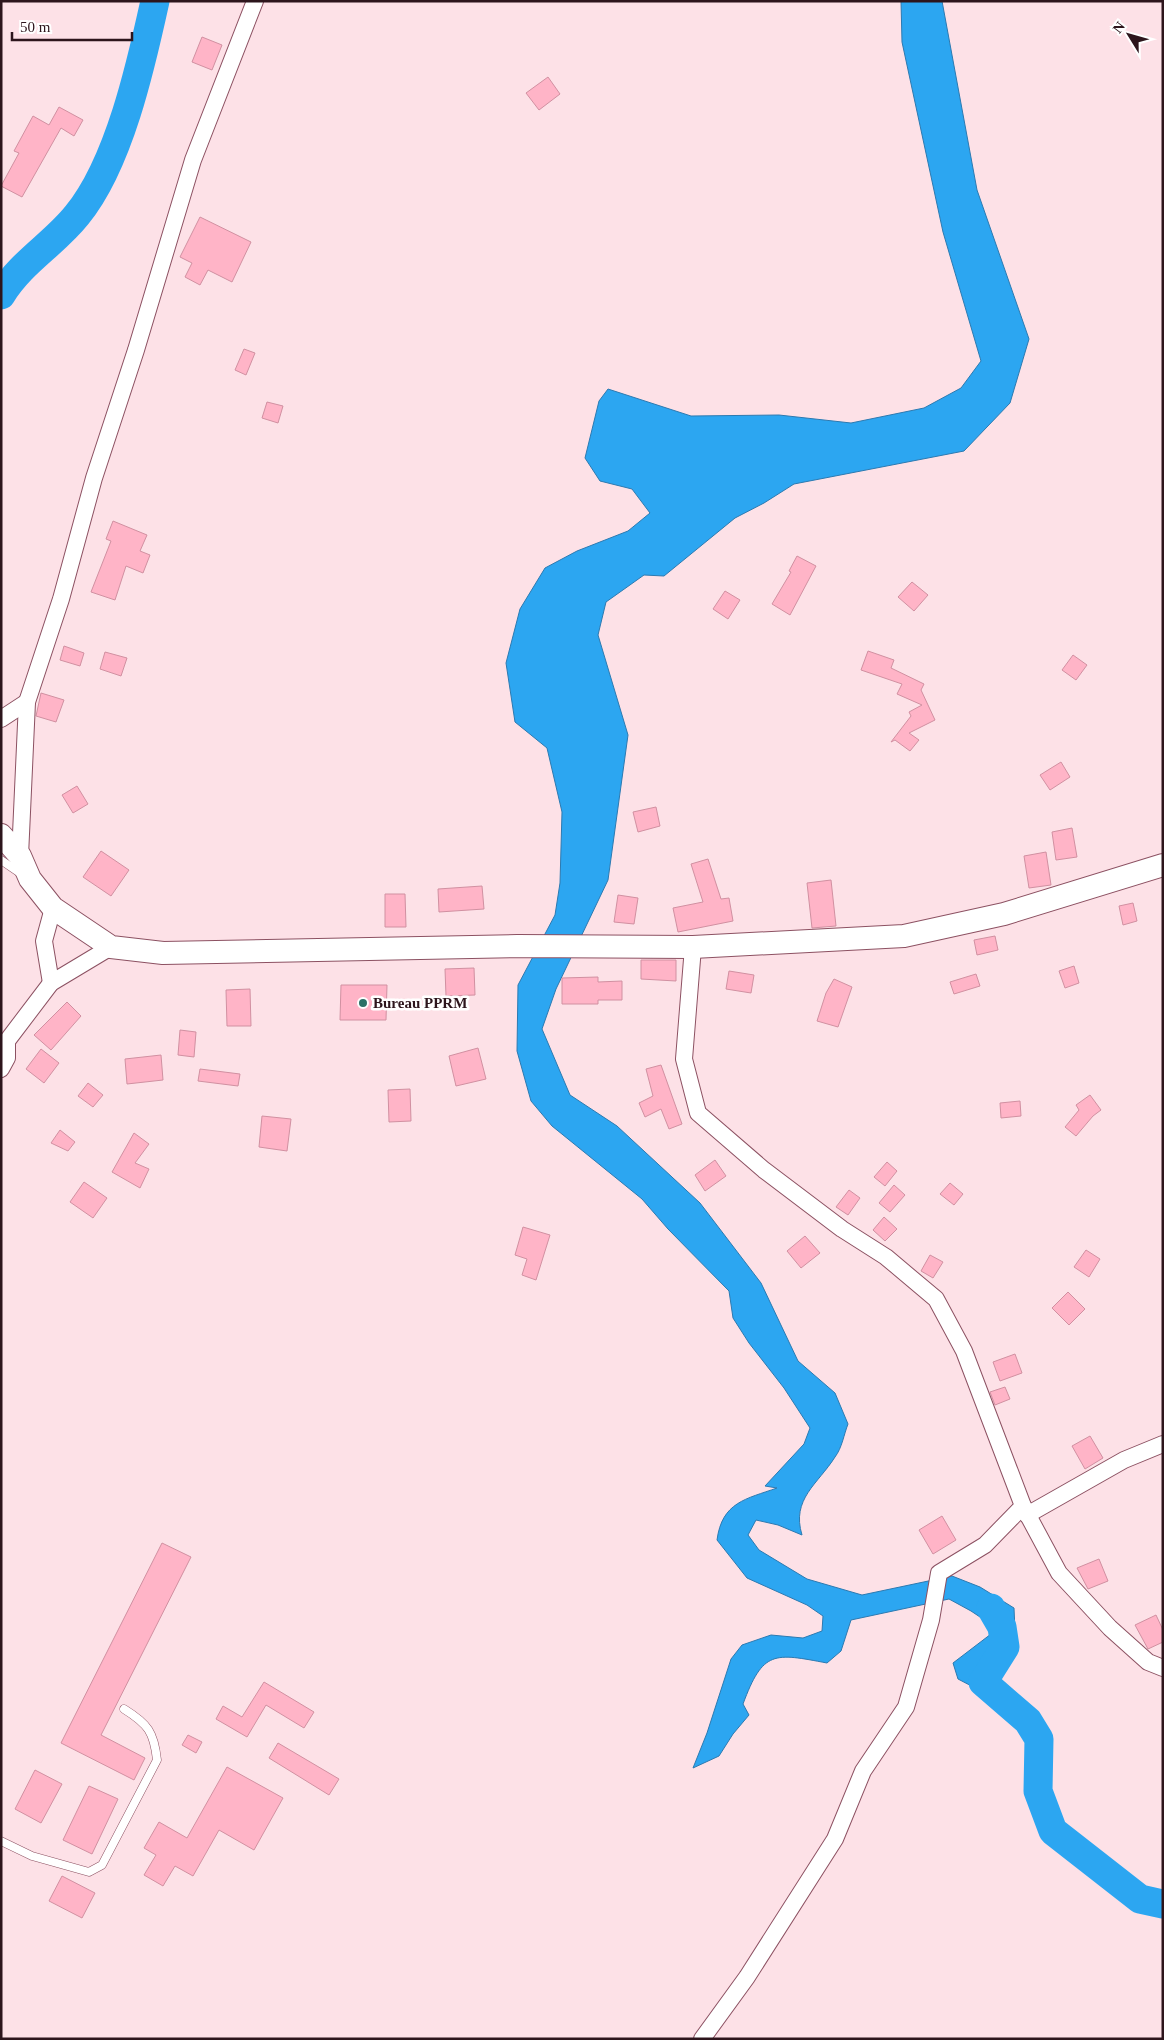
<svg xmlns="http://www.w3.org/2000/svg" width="1164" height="2040" font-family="Georgia,serif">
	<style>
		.water { fill: #2ca6f1; stroke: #2c7ab1 }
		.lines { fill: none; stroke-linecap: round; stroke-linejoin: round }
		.river { stroke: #2ca6f1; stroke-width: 29 }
		.building { fill: #ffb4c7; stroke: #d190a1 }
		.lane-casing { stroke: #8c5162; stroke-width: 9 }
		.street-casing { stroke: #8c5162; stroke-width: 18 }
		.secondary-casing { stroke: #8c5162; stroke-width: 24 }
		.lane { stroke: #fff; stroke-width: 8 }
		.street { stroke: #fff; stroke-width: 16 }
		.secondary { stroke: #fff; stroke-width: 22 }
		.poi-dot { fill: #2b7167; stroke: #fff; stroke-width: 2 }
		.labels { text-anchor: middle; stroke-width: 5; stroke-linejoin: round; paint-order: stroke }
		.poi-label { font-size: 15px; font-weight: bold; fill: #2d151c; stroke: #fff; text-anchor: start }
	</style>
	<rect width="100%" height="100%" fill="#fde1e7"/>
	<!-- water -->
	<path class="water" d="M 901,1 L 942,1 L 977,190 L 1029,339 L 1010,403 L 964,451 L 794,484 L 764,503 L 735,518 L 664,576 L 644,575 L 606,602 L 598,635 L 628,735 L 608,880 L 556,989 L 542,1029 L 570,1095 L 617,1126 L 700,1203 L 761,1283 L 798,1361 L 835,1393 L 848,1424 C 844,1434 842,1448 835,1457 C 818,1484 791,1499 802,1535 L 778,1525 L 756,1520 L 748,1535 L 759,1550 L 807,1579 L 862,1595 L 952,1576 L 980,1587 L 1014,1608 L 1015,1631 L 989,1660 L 996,1678 L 1005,1685 L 983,1692 L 958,1679 L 953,1663 L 991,1634 L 986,1621 L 971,1611 L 949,1599 L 851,1620 L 841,1651 L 827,1663 C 774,1653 763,1650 743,1704 L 749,1715 L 733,1734 L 719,1756 L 693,1768 L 707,1733 L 731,1659 L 742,1645 L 771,1635 L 803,1638 L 822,1631 L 823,1616 L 807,1605 L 747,1578 L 717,1540 C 722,1502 746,1499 777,1488 L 765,1486 L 804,1444 L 810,1428 L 784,1388 L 749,1343 L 733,1318 L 729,1291 L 668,1229 L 642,1199 L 552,1126 L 531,1101 L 517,1051 L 518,985 L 555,915 L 560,883 L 562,812 L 547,748 L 515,722 L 506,663 L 520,609 L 545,568 L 577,551 L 628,531 L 650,513 L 632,489 L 600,481 L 585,458 L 599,401 L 608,389 L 691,416 L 779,415 L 851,423 L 924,408 L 961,388 L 981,361 L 943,232 L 902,42 Z"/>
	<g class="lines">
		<!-- river -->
		<g class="river">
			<path d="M 1,295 C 21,262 54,244 77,215 C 119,164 141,65 155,1"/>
			<polyline points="991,1608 1002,1627 1005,1647 983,1682 1028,1721 1039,1739 1038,1791 1053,1831 1140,1899 1163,1904"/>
		</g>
	</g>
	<!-- building -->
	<g class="building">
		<polygon points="202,37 222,45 212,70 192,62"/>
		<polygon points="548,77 560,94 539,110 526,93"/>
		<polygon points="59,107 83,120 74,136 61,128 22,197 1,186 19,153 14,151 33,116 49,125"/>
		<polygon points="200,217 251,242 232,282 208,270 200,285 185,277 192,263 180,257"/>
		<polygon points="244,349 255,353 246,375 235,370"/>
		<polygon points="267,402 283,406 278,423 262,418"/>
		<polygon points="113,521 147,535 140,551 150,555 143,573 126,566 115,600 91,592 111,541 106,539"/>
		<polygon points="797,556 816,566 790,615 772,604 791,572 789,571"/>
		<polygon points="912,582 928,595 914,611 898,597"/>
		<polygon points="725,591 740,600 728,619 713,609"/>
		<polygon points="64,646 84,653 80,666 60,660"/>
		<polygon points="868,651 894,660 891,668 924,684 921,690 935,720 909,733 919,740 910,751 895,740 891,742 911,716 909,712 922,705 897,694 902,684 861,670"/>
		<polygon points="105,652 127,658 121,676 100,669"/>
		<polygon points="1073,655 1087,665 1076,680 1062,670"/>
		<polygon points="41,693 64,700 56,722 36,716"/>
		<polygon points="1061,762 1070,777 1050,790 1040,775"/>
		<polygon points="77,786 88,804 73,813 62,795"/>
		<polygon points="656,807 660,826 638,832 633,812"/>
		<polygon points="1072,828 1077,857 1056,860 1052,832"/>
		<polygon points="101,851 129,870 111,896 83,877"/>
		<polygon points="1046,852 1051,885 1029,888 1024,856"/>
		<polygon points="708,859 721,899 729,898 733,921 678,932 673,908 703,902 691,864"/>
		<polygon points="831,880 836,926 812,928 807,883"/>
		<polygon points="482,886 484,909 439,912 438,889"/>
		<polygon points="385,894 405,894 406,927 385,927"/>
		<polygon points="618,895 638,898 634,924 614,922"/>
		<polygon points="1133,903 1137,921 1123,925 1119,906"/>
		<polygon points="995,936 998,950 977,955 974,940"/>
		<polygon points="641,960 676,960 676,981 641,979"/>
		<polygon points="1074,966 1079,983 1065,988 1059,971"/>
		<polygon points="474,968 475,995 446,996 445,969"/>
		<polygon points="729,971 754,975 751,993 726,989"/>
		<polygon points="976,974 980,986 954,994 950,982"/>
		<polygon points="598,977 598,982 622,981 622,1000 598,1000 598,1004 562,1004 562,978"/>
		<polygon points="834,979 852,987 838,1027 817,1021 826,993"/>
		<polygon points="341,985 387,985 386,1020 340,1020"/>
		<polygon points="250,989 251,1026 227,1026 226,990"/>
		<polygon points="67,1002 81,1016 51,1050 34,1035"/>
		<polygon points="180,1030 196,1032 194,1057 178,1055"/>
		<polygon points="478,1048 486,1079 456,1086 449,1056"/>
		<polygon points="41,1049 59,1063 44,1083 26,1069"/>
		<polygon points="161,1055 163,1080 127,1084 125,1059"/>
		<polygon points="661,1065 682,1124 669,1129 661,1109 645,1117 639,1103 653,1096 646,1069"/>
		<polygon points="200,1069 240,1074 238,1086 198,1081"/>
		<polygon points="88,1083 103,1095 93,1107 78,1096"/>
		<polygon points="410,1089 411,1121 389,1122 388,1090"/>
		<polygon points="1090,1095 1101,1110 1093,1116 1076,1136 1065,1127 1079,1110 1076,1105"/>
		<polygon points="1020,1101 1021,1116 1001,1118 1000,1103"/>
		<polygon points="262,1116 291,1119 287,1151 259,1147"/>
		<polygon points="60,1130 75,1142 68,1151 51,1143"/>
		<polygon points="134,1133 149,1144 135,1163 149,1169 140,1188 112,1172"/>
		<polygon points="715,1160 726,1176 705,1191 695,1175"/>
		<polygon points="887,1162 897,1171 885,1186 874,1177"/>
		<polygon points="84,1182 107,1198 93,1218 70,1202"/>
		<polygon points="950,1183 963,1194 954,1205 940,1194"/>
		<polygon points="894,1185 905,1195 890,1212 879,1203"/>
		<polygon points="849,1190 860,1198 848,1215 836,1207"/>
		<polygon points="884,1217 897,1229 885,1241 873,1230"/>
		<polygon points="523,1227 550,1235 536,1280 522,1275 527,1259 515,1255"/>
		<polygon points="805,1236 820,1253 801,1268 787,1251"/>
		<polygon points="1086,1250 1100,1259 1089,1277 1074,1267"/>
		<polygon points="930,1255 943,1262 933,1278 921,1271"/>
		<polygon points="1068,1292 1085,1309 1069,1325 1052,1308"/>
		<polygon points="1015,1354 1022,1373 1000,1381 993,1362"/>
		<polygon points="1005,1387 1010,1399 995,1405 990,1392"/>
		<polygon points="1090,1436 1103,1458 1085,1469 1072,1446"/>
		<polygon points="942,1516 956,1540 933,1554 919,1530"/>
		<polygon points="162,1543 191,1557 101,1735 145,1758 134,1780 61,1743"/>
		<polygon points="1099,1559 1108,1581 1088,1589 1077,1568"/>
		<polygon points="1156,1615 1163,1630 1163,1642 1148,1649 1135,1625"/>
		<polygon points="264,1682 314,1712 304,1728 266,1705 247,1737 216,1719 223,1706 242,1717"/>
		<polygon points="188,1735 202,1742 196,1753 182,1745"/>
		<polygon points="278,1743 339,1779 329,1795 269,1758"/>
		<polygon points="227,1767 283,1798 254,1850 219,1830 193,1876 175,1866 163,1886 144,1875 156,1855 144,1848 159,1822 187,1838"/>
		<polygon points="35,1770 62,1784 41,1823 15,1809"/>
		<polygon points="89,1786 118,1799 92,1854 63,1840"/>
		<polygon points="62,1876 95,1893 82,1918 49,1901"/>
	</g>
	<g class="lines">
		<!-- lane casing -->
		<g class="lane-casing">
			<g id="lane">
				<polyline points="1,860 20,873"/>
				<path d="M 1,1841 L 32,1856 L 89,1872 L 102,1865 L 157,1760 C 154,1732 148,1724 124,1709"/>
			</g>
		</g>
		<!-- street casing -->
		<g class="street-casing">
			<g id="street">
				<polyline points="1,719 27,702"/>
				<polyline points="20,856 27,702 61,599 94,478 136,350 193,160 255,1"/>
				<polyline points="693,947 684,1059 698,1113 764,1170 842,1229 886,1257 936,1299 964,1351 1023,1506 985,1545 939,1573 931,1620 906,1707 863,1771 835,1839 747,1977 702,2039"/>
				<polyline points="51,983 44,941 53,908"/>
				<polyline points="1,1069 7,1058 7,1041 51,983 111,947"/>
				<polyline points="1023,1506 1059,1573 1110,1628 1148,1662 1163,1668"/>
				<polyline points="1027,1515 1124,1460 1163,1444"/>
			</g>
		</g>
		<!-- secondary casing -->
		<g class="secondary-casing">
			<polyline id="secondary" points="1,835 20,856 30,879 53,908 111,947 163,953 517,946 693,947 904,936 1004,914 1163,865"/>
		</g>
		<!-- lane -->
		<use href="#lane" class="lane"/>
		<!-- street -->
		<use href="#street" class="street"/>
		<!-- secondary -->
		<use href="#secondary" class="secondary"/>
	</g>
	<!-- markers -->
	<circle class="poi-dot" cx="363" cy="1003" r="5"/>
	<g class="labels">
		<!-- poi labels -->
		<g class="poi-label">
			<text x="373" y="1008">Bureau PPRM</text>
		</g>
	</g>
	<!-- border -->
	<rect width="1164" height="2040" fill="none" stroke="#2d151c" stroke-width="5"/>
	<!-- north arrow -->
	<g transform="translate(1129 35) rotate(307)" stroke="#ffffff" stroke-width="4" paint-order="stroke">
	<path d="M0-4L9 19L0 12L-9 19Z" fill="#2d151c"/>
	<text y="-8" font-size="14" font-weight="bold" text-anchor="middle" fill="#2d151c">N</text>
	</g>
	<!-- scale -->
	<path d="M12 32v8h120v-8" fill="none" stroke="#2d151c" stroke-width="2.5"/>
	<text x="20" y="32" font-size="15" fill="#2d151c" stroke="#ffffff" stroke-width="4" paint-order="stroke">50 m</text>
</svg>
